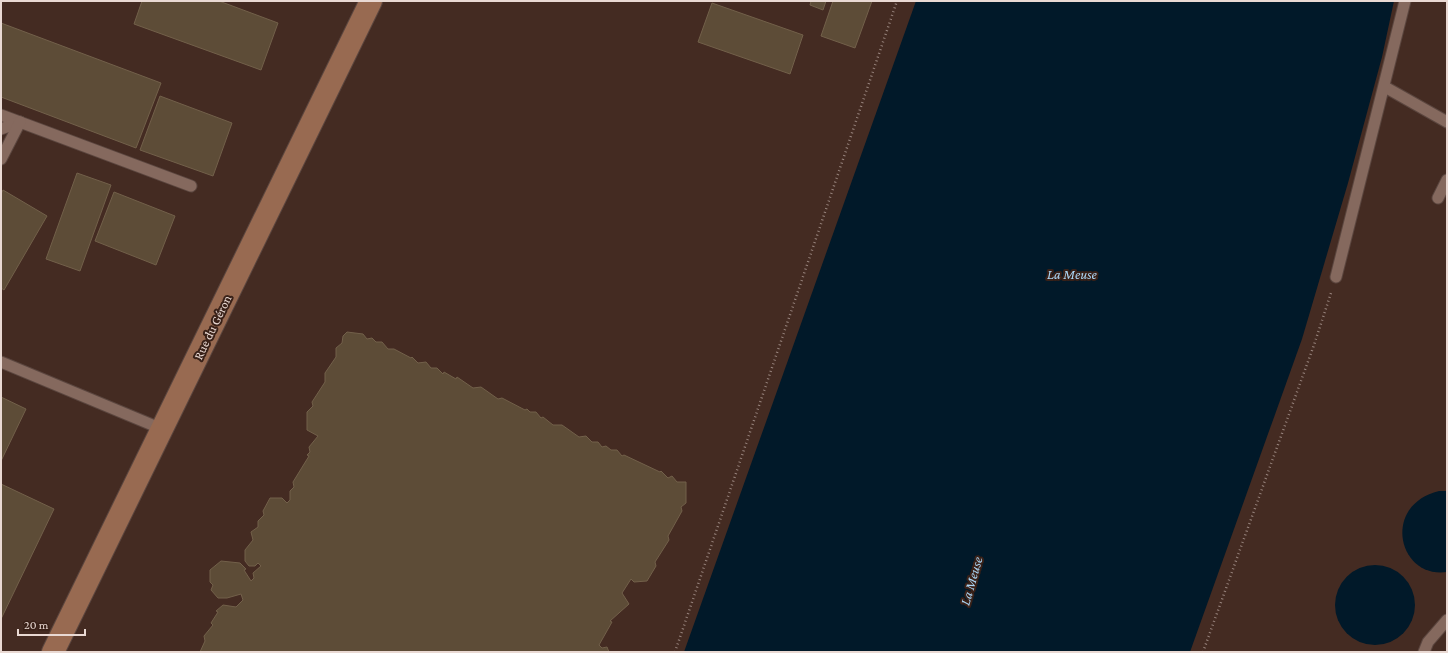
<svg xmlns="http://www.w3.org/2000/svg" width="1448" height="653" font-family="'Crimson Pro',serif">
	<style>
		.water { fill: #011929 }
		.building { fill: #5d4c37; stroke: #72604a }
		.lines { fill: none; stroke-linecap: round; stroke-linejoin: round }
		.service-casing { stroke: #5b463f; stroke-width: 13 }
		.secondary-casing { stroke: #5b463f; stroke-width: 24 }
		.path { stroke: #97837c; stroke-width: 2.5; stroke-dasharray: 1 3; stroke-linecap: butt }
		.service { stroke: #85695e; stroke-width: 11 }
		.secondary { stroke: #986a51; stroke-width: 22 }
		.labels { text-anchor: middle; stroke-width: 4; stroke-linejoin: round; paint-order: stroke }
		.street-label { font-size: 13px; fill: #e9d9d3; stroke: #392118 }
		.water-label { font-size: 14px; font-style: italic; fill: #aad5f4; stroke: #392118 }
	</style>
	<rect width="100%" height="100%" fill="#442b22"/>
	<!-- water -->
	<g class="water">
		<polygon points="916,1 1394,1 1382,57 1348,183 1302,339 1190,652 684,652"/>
		<path d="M 1439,491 L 1447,491 L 1447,572 C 1398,579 1381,505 1439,491 Z"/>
		<circle cx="1375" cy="605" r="40"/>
	</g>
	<!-- building -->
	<g class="building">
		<polygon points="142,1 219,1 278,23 261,70 134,24"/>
		<polygon points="811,1 826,1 823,10 810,5"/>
		<polygon points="833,1 872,1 855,48 821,36"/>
		<polygon points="712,3 803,35 790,74 698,42"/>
		<polygon points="1,23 161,83 136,148 1,97"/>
		<polygon points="160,96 232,123 213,176 140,150"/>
		<polygon points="77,173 111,185 80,271 46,259"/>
		<polygon points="3,190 47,216 4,290 1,288 1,194"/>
		<polygon points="114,192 175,216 156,265 95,241"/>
		<polygon points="347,332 363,334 367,339 372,338 376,342 382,342 388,349 394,349 411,358 412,357 418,363 426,362 431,368 437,368 443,374 444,372 456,379 457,377 473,388 481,387 498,399 502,398 525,410 527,409 530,412 536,412 541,418 543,417 553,425 562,425 579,437 586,436 592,442 598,442 602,447 606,446 611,450 617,450 622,456 624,455 660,472 661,471 668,478 672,476 677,482 686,482 686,503 681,507 682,511 668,536 669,540 655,562 656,566 647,581 634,582 631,579 622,593 629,604 610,621 612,622 599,645 602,648 607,647 609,652 200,652 205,641 204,636 213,625 211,623 218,612 216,611 223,605 236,607 243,600 241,594 227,598 218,598 211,590 213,585 210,582 210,570 221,561 240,563 246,569 244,570 251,581 254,578 253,573 261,566 258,563 255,566 249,566 245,561 245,550 253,540 251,532 258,527 258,521 264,515 263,511 270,498 282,498 287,503 290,500 290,491 294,487 293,482 309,456 307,455 310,452 309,447 318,436 307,430 307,412 313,406 312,402 325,382 325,373 336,357 336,348 342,343 343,336"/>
		<polygon points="1,397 26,409 1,461"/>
		<polygon points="1,484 54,509 1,619"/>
	</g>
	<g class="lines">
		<!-- service casing -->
		<g class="service-casing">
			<g id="service">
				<polyline points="1385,87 1447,122"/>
				<polyline points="1,115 191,186"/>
				<polyline points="1,129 20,122"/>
				<polyline points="1,159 20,122"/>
				<polyline points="1438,198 1447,180"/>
				<polyline points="1336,277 1405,1"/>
				<polyline points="1,362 162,429"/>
				<polyline points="1424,652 1428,642 1447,620"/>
			</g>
		</g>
		<!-- secondary casing -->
		<g class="secondary-casing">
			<polyline id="secondary" points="53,652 371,1"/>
		</g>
		<!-- path -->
		<g class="path">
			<polyline points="675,652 897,1"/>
			<polyline points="1203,652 1314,345 1331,293"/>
		</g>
		<!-- service -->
		<use href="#service" class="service"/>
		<!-- secondary -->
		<use href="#secondary" class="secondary"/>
	</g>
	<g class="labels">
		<!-- street labels -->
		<g class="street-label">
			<text transform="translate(212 327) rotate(-64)" y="5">Rue du Géron</text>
		</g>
		<!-- water labels -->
		<g class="water-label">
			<text x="1072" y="279">La Meuse</text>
			<text transform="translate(971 581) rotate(-74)" y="5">La Meuse</text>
		</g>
	</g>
	<!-- border -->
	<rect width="1448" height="653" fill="none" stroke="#e9d9d3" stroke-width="4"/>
	<!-- scale -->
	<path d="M18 629v6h67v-6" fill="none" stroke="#e9d9d3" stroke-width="2"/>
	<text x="24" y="629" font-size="12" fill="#e9d9d3" stroke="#392118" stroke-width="3" paint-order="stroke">20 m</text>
</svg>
